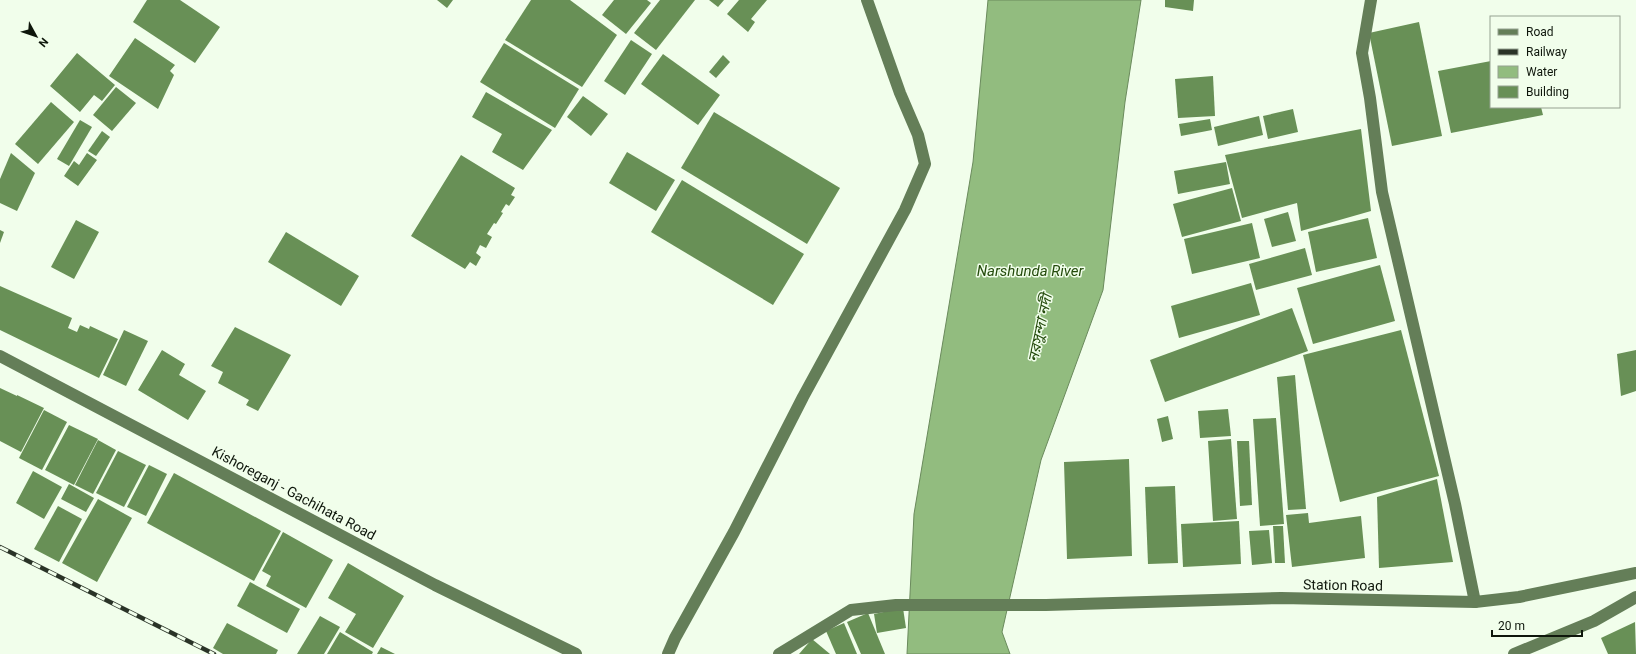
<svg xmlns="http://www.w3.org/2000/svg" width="1636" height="654" font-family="Roboto,'Noto Sans Bengali',sans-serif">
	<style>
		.water { fill: #92bc7f; stroke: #6a8a5c }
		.building { fill: #689056 }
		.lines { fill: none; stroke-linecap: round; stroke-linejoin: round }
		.secondary { stroke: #647e58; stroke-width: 12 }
		.rail-casing { stroke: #2a3327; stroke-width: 4.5 }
		.rail { stroke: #f1feeb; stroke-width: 3; stroke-dasharray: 9; stroke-linecap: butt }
		.labels { text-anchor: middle; stroke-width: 3; stroke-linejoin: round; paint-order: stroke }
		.street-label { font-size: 14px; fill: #0e160b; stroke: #f1feeb }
		.water-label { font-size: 15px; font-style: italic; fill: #244b0c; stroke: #f1feeb }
	</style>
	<rect width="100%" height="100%" fill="#f1feeb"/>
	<!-- water -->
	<polygon class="water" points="988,0 1141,0 1125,102 1103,290 1041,460 1002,632 1010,654 907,654 914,514 973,162"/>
	<!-- building -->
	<g class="building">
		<polygon points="147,0 180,0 220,27 195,63 133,22"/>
		<polygon points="437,0 453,0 447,8"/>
		<polygon points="531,0 570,0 617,35 582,87 505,40"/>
		<polygon points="614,0 647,0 651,3 626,34 602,15"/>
		<polygon points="660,0 695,0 656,50 634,33"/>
		<polygon points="709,0 724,0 718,7"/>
		<polygon points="739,0 767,0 751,19 755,22 748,32 727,14"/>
		<polygon points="1165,0 1194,0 1193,11 1165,7"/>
		<polygon points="1419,22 1442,136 1392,146 1369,33"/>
		<polygon points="135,38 175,65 170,71 174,75 158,109 109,76"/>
		<polygon points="631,40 652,54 625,95 604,81"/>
		<polygon points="504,43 579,89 555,128 480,82"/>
		<polygon points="77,53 115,85 102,101 94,95 80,112 50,86"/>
		<polygon points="663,54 720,95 698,125 641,84"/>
		<polygon points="723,55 730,62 716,78 709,72"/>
		<polygon points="1491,61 1491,107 1541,107 1543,115 1451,133 1438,71"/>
		<polygon points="1213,76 1215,116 1178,118 1175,79"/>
		<polygon points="116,87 136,103 112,131 93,115"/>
		<polygon points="486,92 552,130 523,170 492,152 502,134 472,117"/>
		<polygon points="583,96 608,114 591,136 567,117"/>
		<polygon points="51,102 74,122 38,164 15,144"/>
		<polygon points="1293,109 1298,132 1268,139 1263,116"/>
		<polygon points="714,112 840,188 807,244 681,168"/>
		<polygon points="1259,116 1263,135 1218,146 1214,127"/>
		<polygon points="1210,119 1212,130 1181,136 1179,124"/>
		<polygon points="80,120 92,127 69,166 57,159"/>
		<polygon points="1361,129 1371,211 1301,231 1297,203 1242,218 1225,155"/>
		<polygon points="102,131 110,137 96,156 88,151"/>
		<polygon points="627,152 675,180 656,211 609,183"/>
		<polygon points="11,153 35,173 17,211 0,203 0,179"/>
		<polygon points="87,153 97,160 78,186 64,176 74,161 79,165"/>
		<polygon points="461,155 515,188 511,195 515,197 509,206 506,204 501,212 503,213 496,224 494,223 487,234 492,237 486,248 480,245 476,253 481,257 476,266 470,262 465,269 411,236"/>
		<polygon points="1226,162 1230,184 1178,194 1174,171"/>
		<polygon points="682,180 804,254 773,305 651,232"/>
		<polygon points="1232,188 1241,221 1182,237 1173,204"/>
		<polygon points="1288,212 1296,241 1272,247 1264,219"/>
		<polygon points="1368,218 1377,258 1316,272 1308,232"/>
		<polygon points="76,220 99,232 74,279 51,267"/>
		<polygon points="1252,223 1260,258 1192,274 1184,239"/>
		<polygon points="0,230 4,232 0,243"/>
		<polygon points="286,232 359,276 341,306 268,262"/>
		<polygon points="1305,248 1312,275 1256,290 1249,264"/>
		<polygon points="1380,265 1395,321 1313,344 1297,288"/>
		<polygon points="1251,283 1260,315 1179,338 1171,306"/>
		<polygon points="0,286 72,318 68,328 77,332 80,325 89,329 90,326 118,339 99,378 0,330"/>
		<polygon points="1292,308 1308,351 1165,402 1150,360"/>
		<polygon points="235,327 291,355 258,411 246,405 249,400 218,383 223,372 211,366"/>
		<polygon points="124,330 148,341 126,386 103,375"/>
		<polygon points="1401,330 1439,476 1340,502 1303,355"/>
		<polygon points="162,350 185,364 179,375 206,391 188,420 138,390"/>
		<polygon points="1636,350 1636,391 1621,396 1617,354"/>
		<polygon points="1295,375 1306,509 1288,510 1277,377"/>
		<polygon points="0,388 17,396 17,395 44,408 21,452 0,441"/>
		<polygon points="1228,409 1231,436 1200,438 1198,411"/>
		<polygon points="44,410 67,422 42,470 19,458"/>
		<polygon points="1168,416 1173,439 1162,442 1157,419"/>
		<polygon points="1276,418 1284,524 1260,526 1253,419"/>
		<polygon points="69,425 98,439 74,485 45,470"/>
		<polygon points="1231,439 1237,519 1213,521 1208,441"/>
		<polygon points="98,440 116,450 93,494 75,485"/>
		<polygon points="1237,441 1249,441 1252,505 1240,506"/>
		<polygon points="118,451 146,465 124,507 96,493"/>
		<polygon points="1129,459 1132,556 1067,559 1064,462"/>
		<polygon points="149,465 167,474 146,516 127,507"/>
		<polygon points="33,471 62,487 44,519 16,503"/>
		<polygon points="174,473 281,531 254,581 147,523"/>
		<polygon points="1437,479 1453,562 1379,568 1377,497"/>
		<polygon points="69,484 94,498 86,512 61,499"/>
		<polygon points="1175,486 1178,563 1148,564 1145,487"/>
		<polygon points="98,499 132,518 97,582 62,563"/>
		<polygon points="58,506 82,519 59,562 34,549"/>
		<polygon points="1308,513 1309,523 1361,516 1365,558 1292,567 1286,515"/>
		<polygon points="1239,521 1241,564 1183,567 1181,524"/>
		<polygon points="1273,526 1283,526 1285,563 1275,563"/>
		<polygon points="1269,530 1272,563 1252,565 1249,531"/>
		<polygon points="283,532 333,560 306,608 266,586 271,576 262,571"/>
		<polygon points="348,563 404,596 373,648 345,632 356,614 328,598"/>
		<polygon points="250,582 300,609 287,633 237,606"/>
		<polygon points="903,608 906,628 877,633 874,614"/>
		<polygon points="868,613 885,654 861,654 847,622"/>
		<polygon points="320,616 340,627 324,654 297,654"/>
		<polygon points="1635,622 1636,654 1608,654 1601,638"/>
		<polygon points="227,623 278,650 276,654 223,654 213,648"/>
		<polygon points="844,623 857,654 836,654 826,631"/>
		<polygon points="340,632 373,652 372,654 327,654"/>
		<polygon points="812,639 830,654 799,654"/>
		<polygon points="381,647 395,654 377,654"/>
	</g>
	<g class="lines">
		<!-- secondary -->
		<g class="secondary">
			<polyline points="1371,0 1362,53 1370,98 1382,192 1455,504 1475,602"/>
			<polyline points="0,356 435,585 576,654"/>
			<polyline points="668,654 675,638 734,532 803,397 905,210 925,164 918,135 900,93 867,0"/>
			<polyline points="779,654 851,610 896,605 1046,605 1281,598 1475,602 1519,597 1636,573"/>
			<polyline points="1514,654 1594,621 1636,597"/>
		</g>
		<!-- rail casing -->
		<g class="rail-casing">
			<polyline id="rail" points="0,547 214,654"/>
		</g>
		<!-- rail -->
		<use href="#rail" class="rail"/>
	</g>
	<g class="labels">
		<!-- street labels -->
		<g class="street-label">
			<text transform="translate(294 493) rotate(28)" y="5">Kishoreganj - Gachihata Road</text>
			<text transform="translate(1343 585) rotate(1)" y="5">Station Road</text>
		</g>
		<!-- water labels -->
		<g class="water-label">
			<text x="1030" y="276">Narshunda River</text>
			<text transform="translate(1040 328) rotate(-78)" y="5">নরসুন্দা নদী</text>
		</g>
	</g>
	<!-- legend -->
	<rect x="1490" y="16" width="130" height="92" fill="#f1feeb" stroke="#96a191"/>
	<rect x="1498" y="29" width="20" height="6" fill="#647e58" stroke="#96a191"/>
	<text x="1526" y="36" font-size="12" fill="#0e160b">Road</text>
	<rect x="1498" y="49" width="20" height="6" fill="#2a3327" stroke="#96a191"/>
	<text x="1526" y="56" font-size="12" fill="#0e160b">Railway</text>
	<rect x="1498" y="66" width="20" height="12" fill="#92bc7f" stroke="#96a191"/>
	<text x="1526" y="76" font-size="12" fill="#0e160b">Water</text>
	<rect x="1498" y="86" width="20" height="12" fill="#689056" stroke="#96a191"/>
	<text x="1526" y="96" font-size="12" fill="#0e160b">Building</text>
	<!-- north arrow -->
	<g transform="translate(36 36) rotate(130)" stroke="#f1feeb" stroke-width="3" paint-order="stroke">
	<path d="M0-3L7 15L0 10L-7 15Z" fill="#0e160b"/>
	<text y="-6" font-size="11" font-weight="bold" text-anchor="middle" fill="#0e160b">N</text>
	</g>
	<!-- scale -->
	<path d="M1492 630v6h90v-6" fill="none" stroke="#0e160b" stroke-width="2"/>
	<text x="1498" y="630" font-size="12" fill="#0e160b" stroke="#f1feeb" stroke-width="3" paint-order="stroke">20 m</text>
</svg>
